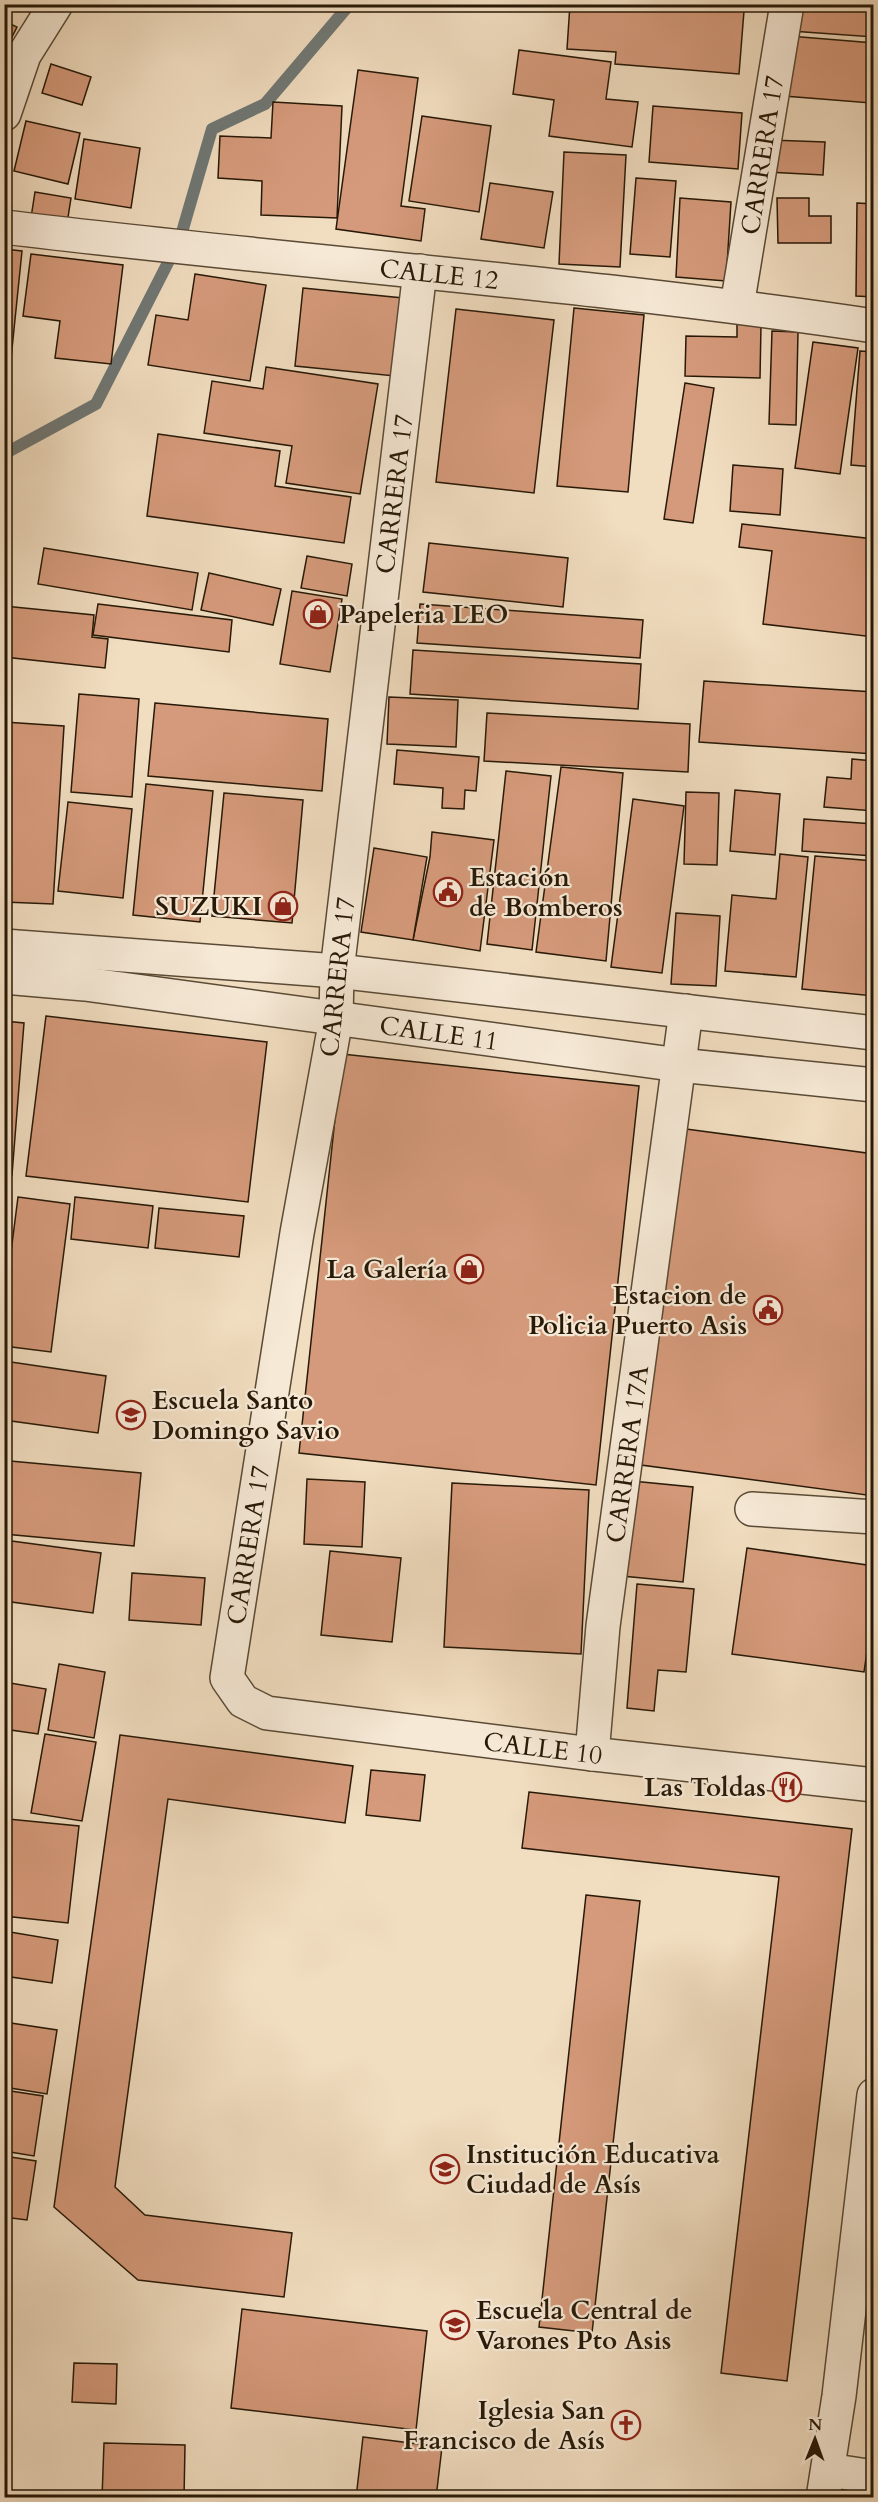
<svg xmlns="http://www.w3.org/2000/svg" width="878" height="2502" font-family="Cardo,serif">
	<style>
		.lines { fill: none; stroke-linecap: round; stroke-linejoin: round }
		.stream { stroke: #707875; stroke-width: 12 }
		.building { fill: #d59a7b; stroke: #271907; stroke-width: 1.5 }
		.minor-casing { stroke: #5a4a35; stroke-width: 36 }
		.minor { stroke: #f6e9d6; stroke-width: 33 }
		.labels { text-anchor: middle; stroke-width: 4.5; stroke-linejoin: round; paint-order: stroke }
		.street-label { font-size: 26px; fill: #271907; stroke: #f6e9d6 }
		.poi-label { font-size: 26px; font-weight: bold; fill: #271907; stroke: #f6e9d6; text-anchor: start }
	</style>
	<rect width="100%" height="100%" fill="#f1ddc0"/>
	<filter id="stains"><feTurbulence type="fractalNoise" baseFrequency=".00333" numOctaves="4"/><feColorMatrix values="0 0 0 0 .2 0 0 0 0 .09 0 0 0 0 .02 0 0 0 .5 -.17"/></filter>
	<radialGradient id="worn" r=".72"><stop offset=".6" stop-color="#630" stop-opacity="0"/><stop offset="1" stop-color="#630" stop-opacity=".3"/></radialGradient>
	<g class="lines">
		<!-- stream -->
		<polyline class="stream" points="4,454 96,404 180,239 212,129 265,104 350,4"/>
	</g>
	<!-- building -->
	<g class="building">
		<polygon points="570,4 619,9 620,4 657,4 744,11 739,74 615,64 616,52 567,49"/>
		<polygon points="793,4 874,4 874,37 791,31"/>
		<polygon points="4,21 17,27 4,53"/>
		<polygon points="789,36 874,43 871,103 784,96"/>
		<polygon points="519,50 611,62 606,99 638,102 632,147 549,136 554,100 513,94"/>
		<polygon points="51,64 91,77 82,105 42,93"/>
		<polygon points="358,70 418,78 401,206 425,209 421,241 336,229"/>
		<polygon points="273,102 342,106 337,218 261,215 262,181 218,178 220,136 271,138"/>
		<polygon points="653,106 742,113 738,169 649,162"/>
		<polygon points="422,116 491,126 479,212 409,201"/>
		<polygon points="26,121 80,133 68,184 14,171"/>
		<polygon points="84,139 140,148 131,208 75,199"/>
		<polygon points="770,140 825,142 823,175 767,172"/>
		<polygon points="564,152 626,155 620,267 559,264"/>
		<polygon points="636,178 676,181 670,257 630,254"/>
		<polygon points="490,183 553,192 544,248 481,239"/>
		<polygon points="35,192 71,198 66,230 30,224"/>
		<polygon points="680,198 731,202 726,281 676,277"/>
		<polygon points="777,198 809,198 809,216 831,216 831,243 778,243"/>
		<polygon points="857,203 874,204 874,297 856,296"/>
		<polygon points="4,249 22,251 8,388 4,388"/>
		<polygon points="31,254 123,265 111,364 55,358 60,321 23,316"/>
		<polygon points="195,274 266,285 250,381 148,365 156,315 188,320"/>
		<polygon points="303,288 403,298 395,376 295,366"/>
		<polygon points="574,308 644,315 628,492 557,486"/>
		<polygon points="456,309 554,320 534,493 436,482"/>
		<polygon points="737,324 761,325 760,378 685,376 686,336 737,337"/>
		<polygon points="772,331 798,332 796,425 769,424"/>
		<polygon points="813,342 858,348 840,474 795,468"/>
		<polygon points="860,351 874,352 874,467 851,465"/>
		<polygon points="266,367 378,384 360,494 286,483 292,446 204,433 212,381 263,389"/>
		<polygon points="685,383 714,388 693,523 664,519"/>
		<polygon points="158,434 280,451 275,486 351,497 344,543 147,516"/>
		<polygon points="733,465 783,469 780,515 730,511"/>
		<polygon points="742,524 874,539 874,637 763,624 772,551 739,547"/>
		<polygon points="429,543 568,558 563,607 423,592"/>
		<polygon points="44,548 198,573 192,610 38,584"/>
		<polygon points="307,556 352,564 347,596 301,588"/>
		<polygon points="209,573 281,589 273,625 201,610"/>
		<polygon points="292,591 342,599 330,672 280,664"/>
		<polygon points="98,604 232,620 229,652 93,635"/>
		<polygon points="420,604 643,620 640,658 417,643"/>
		<polygon points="4,606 94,615 92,637 108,639 105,668 4,657"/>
		<polygon points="413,650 641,664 638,709 410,694"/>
		<polygon points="704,681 874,692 874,754 699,742"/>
		<polygon points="79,694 139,699 132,797 71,792"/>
		<polygon points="389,697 458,700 456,747 387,744"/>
		<polygon points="155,703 328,719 322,791 148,776"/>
		<polygon points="487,713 690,724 688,772 484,761"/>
		<polygon points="4,722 64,726 53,904 4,902"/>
		<polygon points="397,750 479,757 476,791 465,790 464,809 442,808 443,788 394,784"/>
		<polygon points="852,759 874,761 874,811 824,807 827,777 851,779"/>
		<polygon points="561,767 623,773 606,961 536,952"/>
		<polygon points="506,771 551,776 532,950 487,944"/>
		<polygon points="146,784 213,791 200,922 133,915"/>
		<polygon points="735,790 780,794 775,855 730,851"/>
		<polygon points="686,792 719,793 717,865 684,864"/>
		<polygon points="224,793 303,800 292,923 212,916"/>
		<polygon points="633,799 684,806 662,973 611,967"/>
		<polygon points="68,802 132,809 123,898 58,891"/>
		<polygon points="804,819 874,824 874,856 802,851"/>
		<polygon points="432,832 494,840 480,951 413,940 430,857"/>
		<polygon points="374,848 427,857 413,940 361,932"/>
		<polygon points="780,854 808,857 796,977 725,971 732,895 776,899"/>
		<polygon points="815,856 874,861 874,996 802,989"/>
		<polygon points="676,913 720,916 716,986 671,984"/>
		<polygon points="46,1016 267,1042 248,1202 26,1176"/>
		<polygon points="4,1021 24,1023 12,1175 4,1174"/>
		<polygon points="342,1054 639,1086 596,1485 299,1453"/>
		<polygon points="686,1129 874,1154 874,1496 641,1465"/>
		<polygon points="18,1197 70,1204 51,1352 4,1346 4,1307"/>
		<polygon points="75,1197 153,1206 148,1248 71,1239"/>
		<polygon points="159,1208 244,1216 239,1257 155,1248"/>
		<polygon points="4,1361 106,1376 98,1433 4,1420"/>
		<polygon points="10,1461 141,1473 134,1546 4,1534"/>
		<polygon points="307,1479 365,1482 362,1547 304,1544"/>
		<polygon points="632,1481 693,1487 683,1582 622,1576"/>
		<polygon points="452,1483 589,1490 581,1654 444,1647"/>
		<polygon points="4,1540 101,1553 93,1613 4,1601"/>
		<polygon points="747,1548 874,1566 874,1602 864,1672 732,1654"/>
		<polygon points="330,1551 401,1558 392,1642 321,1635"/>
		<polygon points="132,1573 205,1578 201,1625 129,1620"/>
		<polygon points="637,1584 694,1589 686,1672 658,1670 654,1711 627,1708"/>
		<polygon points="59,1664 105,1672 94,1738 48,1730"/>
		<polygon points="4,1682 46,1689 38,1734 4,1729"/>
		<polygon points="45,1734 96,1742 82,1821 31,1813"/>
		<polygon points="120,1735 353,1766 345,1823 168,1799 115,2187 145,2215 292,2233 284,2297 138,2280 54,2207"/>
		<polygon points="371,1770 425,1775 420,1821 366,1815"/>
		<polygon points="529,1792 852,1829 787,2381 721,2373 779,1877 522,1848"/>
		<polygon points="8,1819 79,1826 68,1923 4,1916 4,1848"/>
		<polygon points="586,1895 640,1901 592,2333 539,2327"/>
		<polygon points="4,1931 58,1940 52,1983 4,1976"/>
		<polygon points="4,2022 57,2030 47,2094 4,2087"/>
		<polygon points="4,2090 43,2096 34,2156 4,2151"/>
		<polygon points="4,2156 36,2161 27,2220 4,2217"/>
		<polygon points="242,2309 427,2331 416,2430 231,2408"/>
		<polygon points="74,2363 117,2364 116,2404 72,2402"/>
		<polygon points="363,2437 442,2447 436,2498 356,2498"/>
		<polygon points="104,2443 185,2445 184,2498 102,2498"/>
	</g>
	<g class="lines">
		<!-- minor casing -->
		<g class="minor-casing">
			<g id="minor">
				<polyline points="4,114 24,55 56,4"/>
				<path d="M 4,227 C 294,262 585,283 874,326"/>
				<polyline points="420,271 337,971 336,1019 297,1233 227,1678 243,1701 267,1713 592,1754 874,1785"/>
				<polyline points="737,306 787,4"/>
				<polyline points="4,946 337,971 874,1033"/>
				<polyline points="4,977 85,984 679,1065 874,1085"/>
				<polyline points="752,1509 874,1517"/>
				<polyline points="592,1754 603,1626 686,1011"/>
				<polyline points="828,2470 874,2477"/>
				<polyline points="823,2498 839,2396 874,2095"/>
			</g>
		</g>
		<!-- minor -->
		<use href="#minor" class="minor"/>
	</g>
	<!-- icons -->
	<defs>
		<g id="shop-ring" transform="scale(1.5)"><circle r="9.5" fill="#f6e9d6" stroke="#8f2418" stroke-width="1.5"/><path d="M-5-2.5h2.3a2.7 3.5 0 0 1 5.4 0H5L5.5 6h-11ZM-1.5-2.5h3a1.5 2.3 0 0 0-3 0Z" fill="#8f2418"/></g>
		<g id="civic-ring" transform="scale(1.5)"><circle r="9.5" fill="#f6e9d6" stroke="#8f2418" stroke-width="1.5"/><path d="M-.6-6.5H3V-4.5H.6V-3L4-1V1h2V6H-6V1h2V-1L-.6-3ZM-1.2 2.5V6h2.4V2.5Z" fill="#8f2418"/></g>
		<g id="school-ring" transform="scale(1.5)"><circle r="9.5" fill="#f6e9d6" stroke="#8f2418" stroke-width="1.5"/><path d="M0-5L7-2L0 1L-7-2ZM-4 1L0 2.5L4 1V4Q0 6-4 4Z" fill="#8f2418"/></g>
		<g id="restaurant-ring" transform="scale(1.5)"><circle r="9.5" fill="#f6e9d6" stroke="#8f2418" stroke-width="1.5"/><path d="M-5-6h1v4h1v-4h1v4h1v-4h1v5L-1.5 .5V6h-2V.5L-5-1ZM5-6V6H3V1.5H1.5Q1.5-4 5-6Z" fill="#8f2418"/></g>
		<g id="church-ring" transform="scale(1.5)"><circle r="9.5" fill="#f6e9d6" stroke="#8f2418" stroke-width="1.5"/><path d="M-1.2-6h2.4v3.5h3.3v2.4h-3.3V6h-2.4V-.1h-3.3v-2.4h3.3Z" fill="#8f2418"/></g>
	</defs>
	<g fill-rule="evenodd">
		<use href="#shop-ring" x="318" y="614"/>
		<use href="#civic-ring" x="448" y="892"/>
		<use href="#shop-ring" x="283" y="906"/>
		<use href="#shop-ring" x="469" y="1269"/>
		<use href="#civic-ring" x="768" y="1310"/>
		<use href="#school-ring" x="131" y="1415"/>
		<use href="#restaurant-ring" x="787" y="1787"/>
		<use href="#school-ring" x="445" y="2169"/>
		<use href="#school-ring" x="455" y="2325"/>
		<use href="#church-ring" x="626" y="2425"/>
	</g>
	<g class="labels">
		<!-- street labels -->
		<g class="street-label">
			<text transform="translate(762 155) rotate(-81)" y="9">CARRERA 17</text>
			<text transform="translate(439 274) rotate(6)" y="9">CALLE 12</text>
			<text transform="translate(394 494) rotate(-83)" y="9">CARRERA 17</text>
			<text transform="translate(337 977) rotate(-84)" y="9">CARRERA 17</text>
			<text transform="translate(439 1033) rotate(8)" y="9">CALLE 11</text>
			<text transform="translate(627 1454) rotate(-82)" y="9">CARRERA 17A</text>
			<text transform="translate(248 1545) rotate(-81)" y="9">CARRERA 17</text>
			<text transform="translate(543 1748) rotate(7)" y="9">CALLE 10</text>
		</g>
		<!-- poi labels -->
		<g class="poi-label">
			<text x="339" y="623">Papeleria LEO</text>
			<text x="469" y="886">Estación<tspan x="469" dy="30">de Bomberos</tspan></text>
			<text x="262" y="915" text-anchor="end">SUZUKI</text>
			<text x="448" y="1278" text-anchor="end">La Galería</text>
			<text x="747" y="1304" text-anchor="end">Estacion de<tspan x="747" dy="30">Policia Puerto Asis</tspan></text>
			<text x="152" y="1409">Escuela Santo<tspan x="152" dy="30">Domingo Savio</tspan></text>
			<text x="766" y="1796" text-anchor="end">Las Toldas</text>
			<text x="466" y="2163">Institución Educativa<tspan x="466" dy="30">Ciudad de Asís</tspan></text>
			<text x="476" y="2319">Escuela Central de<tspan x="476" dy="30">Varones Pto Asis</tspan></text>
			<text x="605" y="2419" text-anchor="end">Iglesia San<tspan x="605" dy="30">Francisco de Asís</tspan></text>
		</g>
	</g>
	<!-- margin -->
	<rect width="878" height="2502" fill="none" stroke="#f1ddc0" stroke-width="24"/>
	<rect x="6" y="6" width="866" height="2490" fill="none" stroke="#271907" stroke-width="3"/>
	<rect x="12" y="12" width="854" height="2478" fill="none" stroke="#271907" stroke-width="1.5"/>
	<!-- north arrow -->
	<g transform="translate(815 2439) rotate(1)" stroke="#f6e9d6" stroke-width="4.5" paint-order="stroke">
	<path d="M0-4.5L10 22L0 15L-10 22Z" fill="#271907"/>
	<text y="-9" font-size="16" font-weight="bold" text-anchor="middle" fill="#271907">N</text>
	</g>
	<rect width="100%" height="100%" filter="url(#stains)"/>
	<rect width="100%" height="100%" fill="url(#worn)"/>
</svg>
